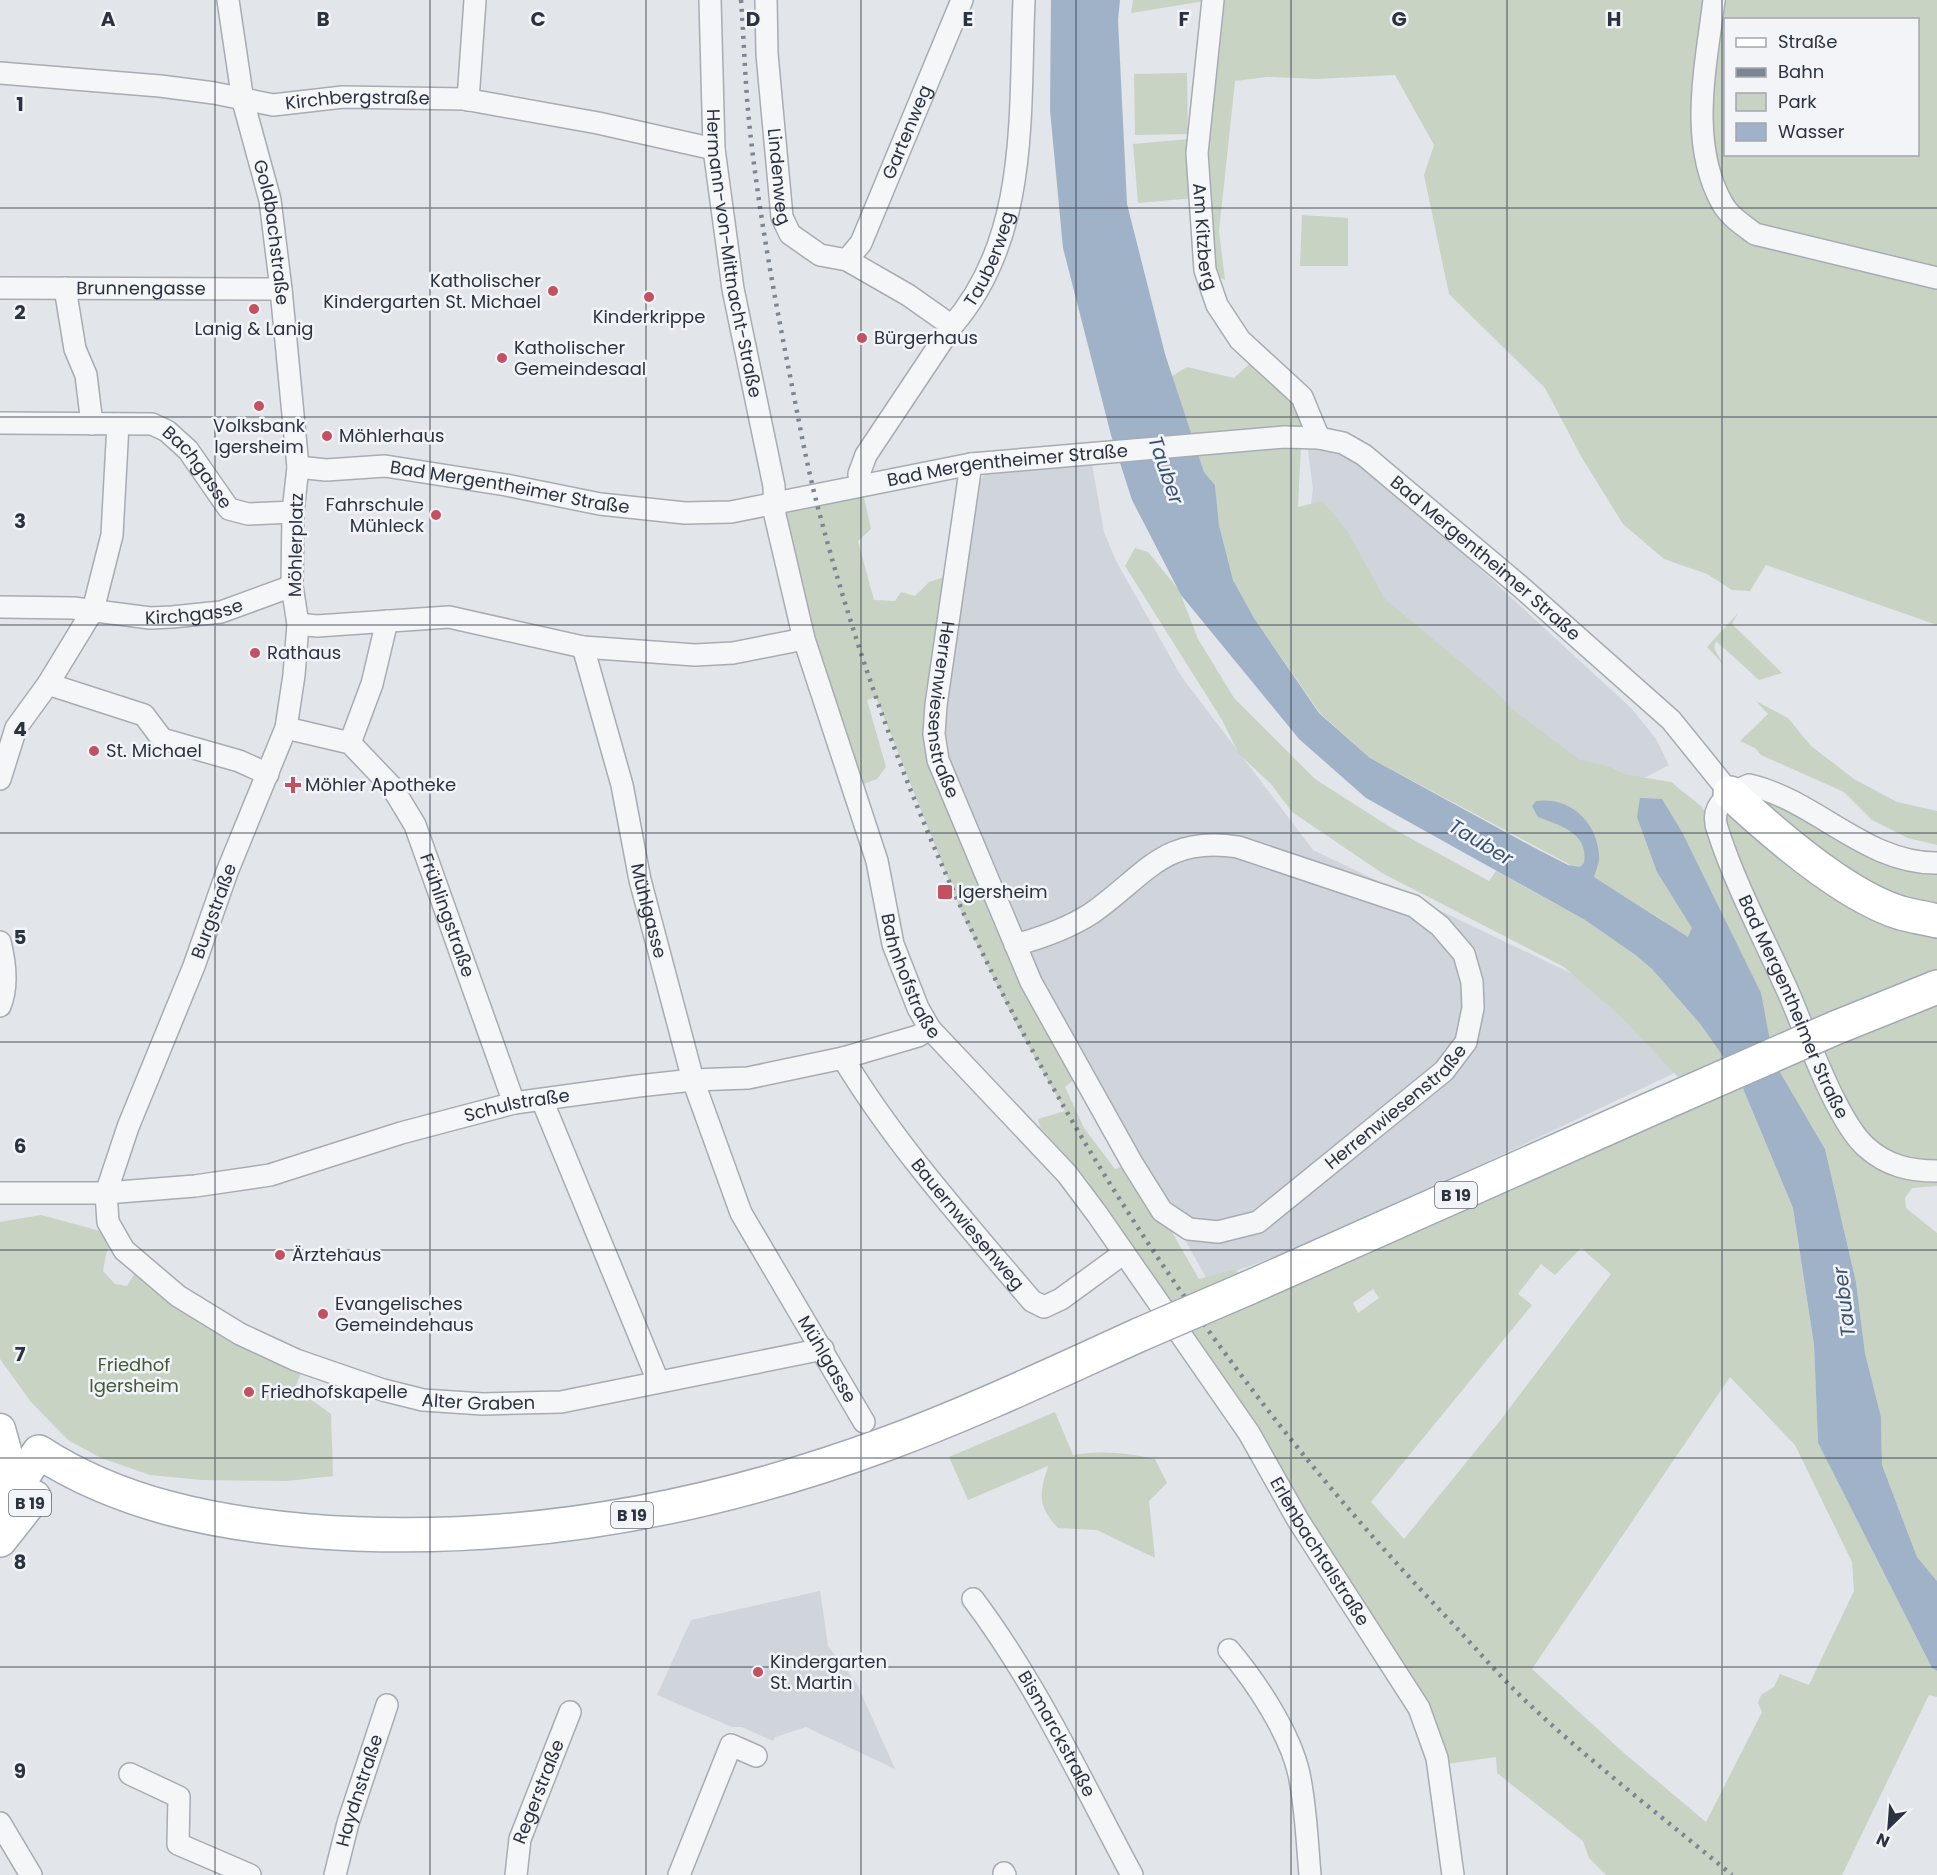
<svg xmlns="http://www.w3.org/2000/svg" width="1937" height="1875" font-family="Poppins,sans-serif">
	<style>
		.built { fill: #d0d4db }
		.green { fill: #c8d3c4; fill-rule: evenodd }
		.water { fill: #a0b2c7 }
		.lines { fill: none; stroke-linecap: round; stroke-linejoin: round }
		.street-casing { stroke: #a7acb3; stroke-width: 24 }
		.secondary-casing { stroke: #a7acb3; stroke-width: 33 }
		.primary-casing { stroke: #a2a9b4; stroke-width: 36 }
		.street { stroke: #f5f6f8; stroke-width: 21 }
		.secondary { stroke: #fff; stroke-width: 30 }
		.primary { stroke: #fff; stroke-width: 33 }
		.rail { stroke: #7d8592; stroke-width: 4.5; stroke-dasharray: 3 6; stroke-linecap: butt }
		.primary-bridge-casing { stroke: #a2a9b4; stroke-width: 36; stroke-linecap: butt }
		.primary-bridge { stroke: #fff; stroke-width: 33 }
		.grid { fill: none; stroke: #2b3340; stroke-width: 1.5; stroke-opacity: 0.55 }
		.poi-dot { fill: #c45161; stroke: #f2f4f7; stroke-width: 2 }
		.labels { text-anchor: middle; stroke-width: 5; stroke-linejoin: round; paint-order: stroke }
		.shield { fill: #f2f4f7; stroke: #676d77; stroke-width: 1.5 }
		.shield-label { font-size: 16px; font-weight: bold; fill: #2b3340 }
		.street-label { font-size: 18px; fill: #2b3340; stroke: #f2f4f7 }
		.poi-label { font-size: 18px; fill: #2b3340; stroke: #f2f4f7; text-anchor: start }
		.park-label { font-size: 18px; fill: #405b3a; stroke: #f2f4f7 }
		.water-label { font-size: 20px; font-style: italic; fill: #395171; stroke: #f2f4f7 }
		.grid-label { font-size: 20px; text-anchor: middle; font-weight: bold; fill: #2b3340; stroke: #f2f4f7; stroke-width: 5; stroke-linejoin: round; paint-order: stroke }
	</style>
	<rect width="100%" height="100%" fill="#e2e5e9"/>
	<!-- built -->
	<g class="built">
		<polygon points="1307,443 1353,459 1417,511 1631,708 1656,739 1669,765 1646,777 1614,777 1588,770 1425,647 1309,519 1313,489"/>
		<polygon points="1092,464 1104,532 1116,561 1181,676 1313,850 1598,986 1683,1069 1324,1239 1208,1281 1041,983 946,758 943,733 944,706 977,486 986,472"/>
		<polygon points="820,1591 828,1646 857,1684 895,1769 806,1727 775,1737 773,1741 742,1727 732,1727 657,1695 691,1620"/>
	</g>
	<!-- green -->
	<g class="green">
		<polygon points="1133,0 1211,0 1131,13"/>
		<path d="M 1213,0 L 1937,0 L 1937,625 L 1766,565 L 1750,591 L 1732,590 L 1707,574 L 1664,559 L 1623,524 L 1582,458 L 1545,388 L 1449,294 L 1424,175 L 1434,145 L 1395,75 L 1317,79 L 1267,77 L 1235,81 L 1219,231 L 1225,280 L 1205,270 L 1197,153 ZM 1726,20 L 1918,20 L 1918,154 L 1726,154 Z"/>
		<polygon points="1187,73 1188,134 1135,135 1134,74"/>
		<polygon points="1190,139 1195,198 1138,203 1133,144"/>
		<polygon points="1302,215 1348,218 1348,266 1300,266"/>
		<polygon points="1257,357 1273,372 1319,438 1301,445 1298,507 1322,501 1346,529 1385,599 1494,690 1512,709 1580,760 1610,767 1624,774 1671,782 1701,806 1716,828 1717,812 1749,785 1937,863 1937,1186 1912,1188 1905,1198 1906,1208 1937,1233 1937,1581 1917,1557 1882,1465 1881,1417 1865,1353 1856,1282 1825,1149 1774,1062 1664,933 1664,921 1593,877 1370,758 1320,713 1254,618 1233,580 1219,525 1215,485 1204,472 1172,376 1187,367 1234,378"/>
		<path d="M 861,485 L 871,529 L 858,541 L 874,600 L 895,601 L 901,592 L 915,596 L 929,582 L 954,574 L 934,734 L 1081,1074 L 1065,1087 L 1084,1128 L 1115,1169 L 1132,1163 L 1199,1279 L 1236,1269 L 1248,1287 L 1680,1079 L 1619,1015 L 1564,967 L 1382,873 L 1292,812 L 1271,784 L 1239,754 L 1222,720 L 1125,566 L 1135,548 L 1148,552 L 1179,590 L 1198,639 L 1234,698 L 1315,779 L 1390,827 L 1489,881 L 1496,871 L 1585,920 L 1634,954 L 1652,969 L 1701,1025 L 1739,1079 L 1793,1208 L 1814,1345 L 1818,1443 L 1932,1668 L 1937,1671 L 1937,1697 L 1929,1695 L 1842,1875 L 1606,1875 L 1589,1858 L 1583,1841 L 1497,1773 L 1496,1757 L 1439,1765 L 1419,1708 L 1097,1214 L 1089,1182 L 1040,1127 L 1038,1119 L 1065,1111 L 1016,1024 L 963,916 L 876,697 L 867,700 L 886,767 L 877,779 L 853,788 L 775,515 ZM 1581,1248 L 1611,1274 L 1499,1422 L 1404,1539 L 1371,1502 L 1532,1305 L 1518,1294 L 1541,1264 L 1555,1275 ZM 1373,1289 L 1379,1298 L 1358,1313 L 1353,1303 ZM 1730,1377 L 1795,1445 L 1852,1562 L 1854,1591 L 1809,1685 L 1780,1674 L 1774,1687 L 1761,1695 L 1758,1703 L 1762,1712 L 1706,1822 L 1624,1753 L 1532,1669 Z"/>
		<polygon points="1738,613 1732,624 1782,673 1759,680 1716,641 1714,648 1723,664 1707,647"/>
		<polygon points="1756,701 1788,718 1811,746 1854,779 1897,802 1937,811 1937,845 1908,838 1872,820 1844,792 1761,755 1755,748 1740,741 1768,714"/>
		<polygon points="41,1215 115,1235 106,1254 103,1271 115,1284 127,1286 140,1265 234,1344 301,1373 295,1388 331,1414 333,1476 287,1481 202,1480 150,1475 101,1458 68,1440 31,1402 0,1359 0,1222"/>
		<path d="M 1055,1412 L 1073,1455 C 1101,1450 1128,1453 1155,1459 L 1167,1483 L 1149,1501 L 1155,1558 L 1097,1530 L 1058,1528 C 1036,1504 1040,1494 1048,1466 L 968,1500 L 949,1457 Z"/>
	</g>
	<!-- water -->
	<path class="water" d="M 1051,0 L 1120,0 L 1118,20 L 1127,204 L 1165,354 L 1204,472 L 1215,485 L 1219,525 L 1233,580 L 1254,618 L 1319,713 L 1370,758 L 1533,847 L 1568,865 L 1580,867 L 1584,863 C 1589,833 1561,826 1538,817 L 1532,806 L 1536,801 C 1570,796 1597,822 1599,855 C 1600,862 1596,871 1594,877 L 1688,937 L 1692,928 L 1657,872 L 1637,817 L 1640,798 L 1662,799 L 1682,832 L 1761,993 L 1774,1062 L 1825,1149 L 1856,1282 L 1865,1353 L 1881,1417 L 1882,1465 L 1917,1557 L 1937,1581 L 1937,1671 L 1932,1668 L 1818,1443 L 1814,1345 L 1793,1208 L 1739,1079 L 1701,1025 L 1652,969 L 1634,954 L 1585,920 L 1366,798 L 1299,739 L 1181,595 L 1132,500 L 1111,435 L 1063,248 L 1050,110 Z"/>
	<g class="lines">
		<!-- street casing -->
		<g class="street-casing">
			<g id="street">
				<path id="s1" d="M 228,0 L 243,101 L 270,200 L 281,289 L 298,467 L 293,512 L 292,586 L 298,624 L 294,675 L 286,728 L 227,872 L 194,966 L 128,1127 L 106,1193 L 108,1222 L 124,1250 L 178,1296 L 240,1334 L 296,1360 L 383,1390 L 423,1400 L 483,1404 L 561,1402 L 823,1349"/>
				<path id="s2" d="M 710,0 L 714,149 L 733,289 L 774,486 L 775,515 L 804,639 L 877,861 L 893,944 L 918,1008 L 930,1029 L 1067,1174 L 1097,1214 L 1249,1433 L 1298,1520 L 1419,1708 L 1437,1758 L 1453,1875"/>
				<path id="s3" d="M 766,0 L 767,54 L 782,217 L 790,234 L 820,255 L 847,260 L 908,295 L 952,326"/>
				<path id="s4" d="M 1213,0 L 1197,153 L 1205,270 L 1217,305 L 1240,340 L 1302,397 L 1319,438"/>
				<path d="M 1714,0 C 1706,66 1688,142 1722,203 C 1729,216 1743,225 1755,234 L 1937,278"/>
				<path id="s5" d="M 0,73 L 160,86 L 214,93 L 273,105 L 343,97 L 464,99 L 598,123 L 714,149"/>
				<polyline points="468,100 475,0"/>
				<path id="s6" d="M 847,260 L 861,243 L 962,0"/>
				<path id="s7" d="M 0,288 L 281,289"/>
				<polyline points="65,288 75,349 86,375 92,424"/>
				<path id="s8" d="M 0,423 L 152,424 L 167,431 L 188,450 L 229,509 L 248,514 L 293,512"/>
				<path id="s9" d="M 971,464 L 936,705 L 934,734 L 938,760 L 1031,982 L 1132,1163 L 1162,1211 L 1189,1229 L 1218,1232 L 1258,1222 L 1444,1071 L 1466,1042 L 1473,1008 L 1472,982 L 1464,954 L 1440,926 L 1414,906 L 1238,847 C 1164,835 1146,875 1092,913 C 1069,928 1041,938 1015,945"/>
				<path id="s10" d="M 298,467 L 326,470 L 385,466 L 506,485 L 600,504 L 685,513 L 731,512 L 971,464 L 1284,437 L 1319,438 L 1343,443 L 1364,455 L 1521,587 L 1671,720 L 1730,793"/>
				<path id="s11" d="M 861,485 L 859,474 L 866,455 L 952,326 C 1030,236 1019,112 1024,0"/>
				<path id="s12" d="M 0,607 L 73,608 L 150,618 L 172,617 L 221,612 L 292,586"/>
				<polyline points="298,624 317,626 449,617 583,647 695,655 733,653 804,639"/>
				<path id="s13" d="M 583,647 L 622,785 L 640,880 L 693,1080 L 741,1213 L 864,1422"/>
				<polyline points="48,684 144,715 162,739 239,761 268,774"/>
				<path id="s14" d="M 286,728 L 350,743 L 392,787 L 415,825 L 514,1103"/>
				<polyline points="350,743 372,684 387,621"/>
				<polyline points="0,779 16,728 48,684 93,610 112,535 118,424"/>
				<path id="s15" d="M 1937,863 C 1866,864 1816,800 1749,785 C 1737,790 1720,798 1716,813 C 1715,818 1716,826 1718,831 C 1736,887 1765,940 1789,994 C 1806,1033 1836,1120 1866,1147 C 1887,1166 1910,1171 1937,1171"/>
				<path d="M 0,942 C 5,962 8,987 0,1006"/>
				<path id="s16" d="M 843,1058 C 896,1146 966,1223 1032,1301 L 1044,1307 L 1061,1299 L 1124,1253"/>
				<polyline points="542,1100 658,1381"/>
				<path id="s17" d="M 0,1193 L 106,1193 L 195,1186 L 270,1175 L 401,1133 L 514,1103 L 638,1086 L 693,1080 L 748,1078 L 843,1058 L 918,1036 L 930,1029"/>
				<path id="s18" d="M 973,1599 C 1037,1684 1082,1782 1132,1875"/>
				<path d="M 1229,1650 C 1256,1682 1290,1733 1299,1774 C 1306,1807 1307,1841 1310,1875"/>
				<polyline points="130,1774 179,1797 178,1844 250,1875"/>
				<polyline points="0,1823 31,1875"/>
				<polyline points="1004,1873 1005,1875"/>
				<path id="s19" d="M 335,1875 L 348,1823 L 387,1705"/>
				<path id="s20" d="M 516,1875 L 520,1839 L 570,1712"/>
				<polyline points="679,1875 731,1745 756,1756"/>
			</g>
		</g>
		<!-- secondary casing -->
		<g class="secondary-casing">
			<polyline id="secondary" points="0,1429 7,1454 9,1494"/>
		</g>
		<!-- primary casing -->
		<g class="primary-casing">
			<g id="primary">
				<path d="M 1730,793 C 1773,833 1845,896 1901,913 C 1912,916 1925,918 1937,921"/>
				<polyline points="1835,1028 1937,987"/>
				<polyline points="1248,1288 1664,1103"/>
				<path d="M 0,1511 L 39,1452 C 119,1504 214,1523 308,1531 C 506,1547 701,1512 886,1444 C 973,1412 1057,1372 1141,1334"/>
				<polyline points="0,1540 34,1497"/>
			</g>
		</g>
		<!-- street -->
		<use href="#street" class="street"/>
		<!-- secondary -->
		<use href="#secondary" class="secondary"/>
		<!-- primary -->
		<use href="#primary" class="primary"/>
		<!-- rail -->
		<path class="rail" d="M 741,0 C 744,40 745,81 749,121 C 758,208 774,295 791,381 C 799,421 806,461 816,500 C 903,836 1055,1135 1267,1409 C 1326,1485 1388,1556 1454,1625 C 1479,1652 1503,1680 1530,1705 C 1594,1765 1665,1819 1732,1875"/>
		<!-- primary-bridge casing -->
		<g class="primary-bridge-casing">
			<g id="primary-bridge">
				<polyline points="1664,1103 1835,1028"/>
				<polyline points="1141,1334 1248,1288"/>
			</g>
		</g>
		<!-- primary-bridge -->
		<use href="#primary-bridge" class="primary-bridge"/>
	</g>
	<!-- grid -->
	<path class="grid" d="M 215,0 L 215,1875M 430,0 L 430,1875M 646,0 L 646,1875M 861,0 L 861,1875M 1076,0 L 1076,1875M 1291,0 L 1291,1875M 1507,0 L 1507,1875M 1722,0 L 1722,1875M 0,208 L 1937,208M 0,417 L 1937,417M 0,625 L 1937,625M 0,833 L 1937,833M 0,1042 L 1937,1042M 0,1250 L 1937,1250M 0,1458 L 1937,1458M 0,1667 L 1937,1667"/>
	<!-- markers -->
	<g class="poi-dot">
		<circle cx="553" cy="291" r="6"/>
		<circle cx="649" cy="297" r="6"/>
		<circle cx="254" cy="309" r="6"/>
		<circle cx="862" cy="338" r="6"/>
		<circle cx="502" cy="358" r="6"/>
		<circle cx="259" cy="406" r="6"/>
		<circle cx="327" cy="436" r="6"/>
		<circle cx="436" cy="515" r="6"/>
		<circle cx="255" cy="653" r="6"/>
		<circle cx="94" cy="751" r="6"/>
		<path d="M290 776h6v6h6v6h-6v6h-6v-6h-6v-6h6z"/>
		<rect x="937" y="884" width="16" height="16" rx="3"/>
		<circle cx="280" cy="1255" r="6"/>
		<circle cx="323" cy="1314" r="6"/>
		<circle cx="249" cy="1392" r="6"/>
		<circle cx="758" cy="1672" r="6"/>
	</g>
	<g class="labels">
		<!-- shield labels -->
		<g class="shield">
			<rect x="1435" y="1182" width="42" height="26" rx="4.5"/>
			<rect x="9" y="1490" width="42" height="26" rx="4.5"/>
			<rect x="611" y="1502" width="42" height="26" rx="4.5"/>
		</g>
		<g class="shield-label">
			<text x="1456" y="1201">B 19</text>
			<text x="30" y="1509">B 19</text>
			<text x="632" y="1521">B 19</text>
		</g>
		<!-- street labels -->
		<g class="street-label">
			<text dy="6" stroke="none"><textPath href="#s5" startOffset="360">Kirchbergstraße</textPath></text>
			<text dy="6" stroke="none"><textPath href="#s6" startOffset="142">Gartenweg</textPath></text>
			<text dy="6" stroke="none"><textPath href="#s3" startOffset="177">Lindenweg</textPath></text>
			<text dy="6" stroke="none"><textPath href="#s1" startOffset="237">Goldbachstraße</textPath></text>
			<text dy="6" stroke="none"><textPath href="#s4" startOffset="238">Am Kitzberg</textPath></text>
			<text dy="6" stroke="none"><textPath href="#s2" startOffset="255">Hermann-von-Mittnacht-Straße</textPath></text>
			<text dy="6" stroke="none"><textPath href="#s11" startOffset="264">Tauberweg</textPath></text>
			<text dy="6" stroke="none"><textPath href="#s7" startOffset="141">Brunnengasse</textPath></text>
			<text dy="6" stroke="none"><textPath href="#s10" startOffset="718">Bad Mergentheimer Straße</textPath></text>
			<text dy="6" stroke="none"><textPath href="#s8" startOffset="216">Bachgasse</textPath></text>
			<text dy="6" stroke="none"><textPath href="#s10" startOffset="214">Bad Mergentheimer Straße</textPath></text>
			<text transform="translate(296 545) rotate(-89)" y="6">Möhlerplatz</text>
			<text dy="6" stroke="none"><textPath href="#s10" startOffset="1239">Bad Mergentheimer Straße</textPath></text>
			<text dy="6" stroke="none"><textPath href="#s12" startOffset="195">Kirchgasse</textPath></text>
			<text dy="6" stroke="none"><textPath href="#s9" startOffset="249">Herrenwiesenstraße</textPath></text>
			<text dy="6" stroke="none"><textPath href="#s13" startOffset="272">Mühlgasse</textPath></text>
			<text transform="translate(214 911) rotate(-70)" y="6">Burgstraße</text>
			<text dy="6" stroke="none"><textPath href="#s14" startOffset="267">Frühlingstraße</textPath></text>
			<text dy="6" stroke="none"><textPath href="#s2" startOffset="1002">Bahnhofstraße</textPath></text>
			<text dy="6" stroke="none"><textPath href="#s15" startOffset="460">Bad Mergentheimer Straße</textPath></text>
			<text dy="6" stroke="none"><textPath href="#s9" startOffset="1086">Herrenwiesenstraße</textPath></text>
			<text dy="6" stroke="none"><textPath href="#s17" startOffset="528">Schulstraße</textPath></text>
			<text dy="6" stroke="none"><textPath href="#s16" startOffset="208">Bauernwiesenweg</textPath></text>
			<text dy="6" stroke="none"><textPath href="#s13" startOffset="758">Mühlgasse</textPath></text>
			<text dy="6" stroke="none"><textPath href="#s1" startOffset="1690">Alter Graben</textPath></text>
			<text dy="6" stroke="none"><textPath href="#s2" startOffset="1713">Erlenbachtalstraße</textPath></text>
			<text dy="6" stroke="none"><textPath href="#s18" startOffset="159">Bismarckstraße</textPath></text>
			<text dy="6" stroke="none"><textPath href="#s19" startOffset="88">Haydnstraße</textPath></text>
			<text dy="6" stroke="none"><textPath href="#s20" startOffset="87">Regerstraße</textPath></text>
		</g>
		<!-- poi labels -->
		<g class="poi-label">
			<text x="541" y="287" text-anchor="end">Katholischer<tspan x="541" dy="21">Kindergarten St. Michael</tspan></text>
			<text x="649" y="323" text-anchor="middle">Kinderkrippe</text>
			<text x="254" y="335" text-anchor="middle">Lanig &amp; Lanig</text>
			<text x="874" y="344">Bürgerhaus</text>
			<text x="514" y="354">Katholischer<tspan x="514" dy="21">Gemeindesaal</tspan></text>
			<text x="259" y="432" text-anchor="middle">Volksbank<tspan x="259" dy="21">Igersheim</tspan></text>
			<text x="339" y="442">Möhlerhaus</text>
			<text x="424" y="511" text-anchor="end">Fahrschule<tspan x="424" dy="21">Mühleck</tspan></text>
			<text x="267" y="659">Rathaus</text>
			<text x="106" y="757">St. Michael</text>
			<text x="305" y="791">Möhler Apotheke</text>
			<text x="958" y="898">Igersheim</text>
			<text x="292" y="1261">Ärztehaus</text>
			<text x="335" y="1310">Evangelisches<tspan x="335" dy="21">Gemeindehaus</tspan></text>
			<text x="261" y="1398">Friedhofskapelle</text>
			<text x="770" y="1668">Kindergarten<tspan x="770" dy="21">St. Martin</tspan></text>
		</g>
		<!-- park labels -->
		<g class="park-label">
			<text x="134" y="1371">Friedhof<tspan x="134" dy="21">Igersheim</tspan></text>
		</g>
		<!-- water labels -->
		<g class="water-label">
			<text transform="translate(1166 470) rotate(71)" y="7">Tauber</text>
			<text transform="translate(1481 842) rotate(31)" y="7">Tauber</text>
			<text transform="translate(1844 1302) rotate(-97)" y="7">Tauber</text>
		</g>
	</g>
	<g class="grid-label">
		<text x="108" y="26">A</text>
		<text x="323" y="26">B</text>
		<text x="538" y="26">C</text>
		<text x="753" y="26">D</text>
		<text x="968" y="26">E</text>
		<text x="1184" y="26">F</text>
		<text x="1399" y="26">G</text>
		<text x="1614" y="26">H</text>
		<text x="20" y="111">1</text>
		<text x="20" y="319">2</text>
		<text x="20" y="528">3</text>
		<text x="20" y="736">4</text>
		<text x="20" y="944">5</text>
		<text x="20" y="1153">6</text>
		<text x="20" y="1361">7</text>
		<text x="20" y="1569">8</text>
		<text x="20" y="1778">9</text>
	</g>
	<!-- legend -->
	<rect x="1724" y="18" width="195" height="138" fill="#f2f4f7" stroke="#a2a7ae" stroke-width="1.5"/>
	<rect x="1736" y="38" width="30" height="9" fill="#ffffff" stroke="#a2a7ae" stroke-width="1.5"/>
	<text x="1778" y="48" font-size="18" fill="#2b3340">Straße</text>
	<rect x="1736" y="68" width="30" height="9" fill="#7d8592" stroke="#a2a7ae" stroke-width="1.5"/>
	<text x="1778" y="78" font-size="18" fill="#2b3340">Bahn</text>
	<rect x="1736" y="93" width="30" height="18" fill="#c8d3c4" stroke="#a2a7ae" stroke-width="1.5"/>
	<text x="1778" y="108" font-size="18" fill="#2b3340">Park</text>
	<rect x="1736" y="123" width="30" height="18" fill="#a0b2c7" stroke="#a2a7ae" stroke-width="1.5"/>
	<text x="1778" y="138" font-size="18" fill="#2b3340">Wasser</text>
	<!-- north arrow -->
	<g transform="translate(1889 1827) rotate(205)" stroke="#f2f4f7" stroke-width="4.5" paint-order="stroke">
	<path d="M0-4.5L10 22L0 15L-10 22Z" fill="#2b3340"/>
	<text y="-9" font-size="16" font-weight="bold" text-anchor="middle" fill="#2b3340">N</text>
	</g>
</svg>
